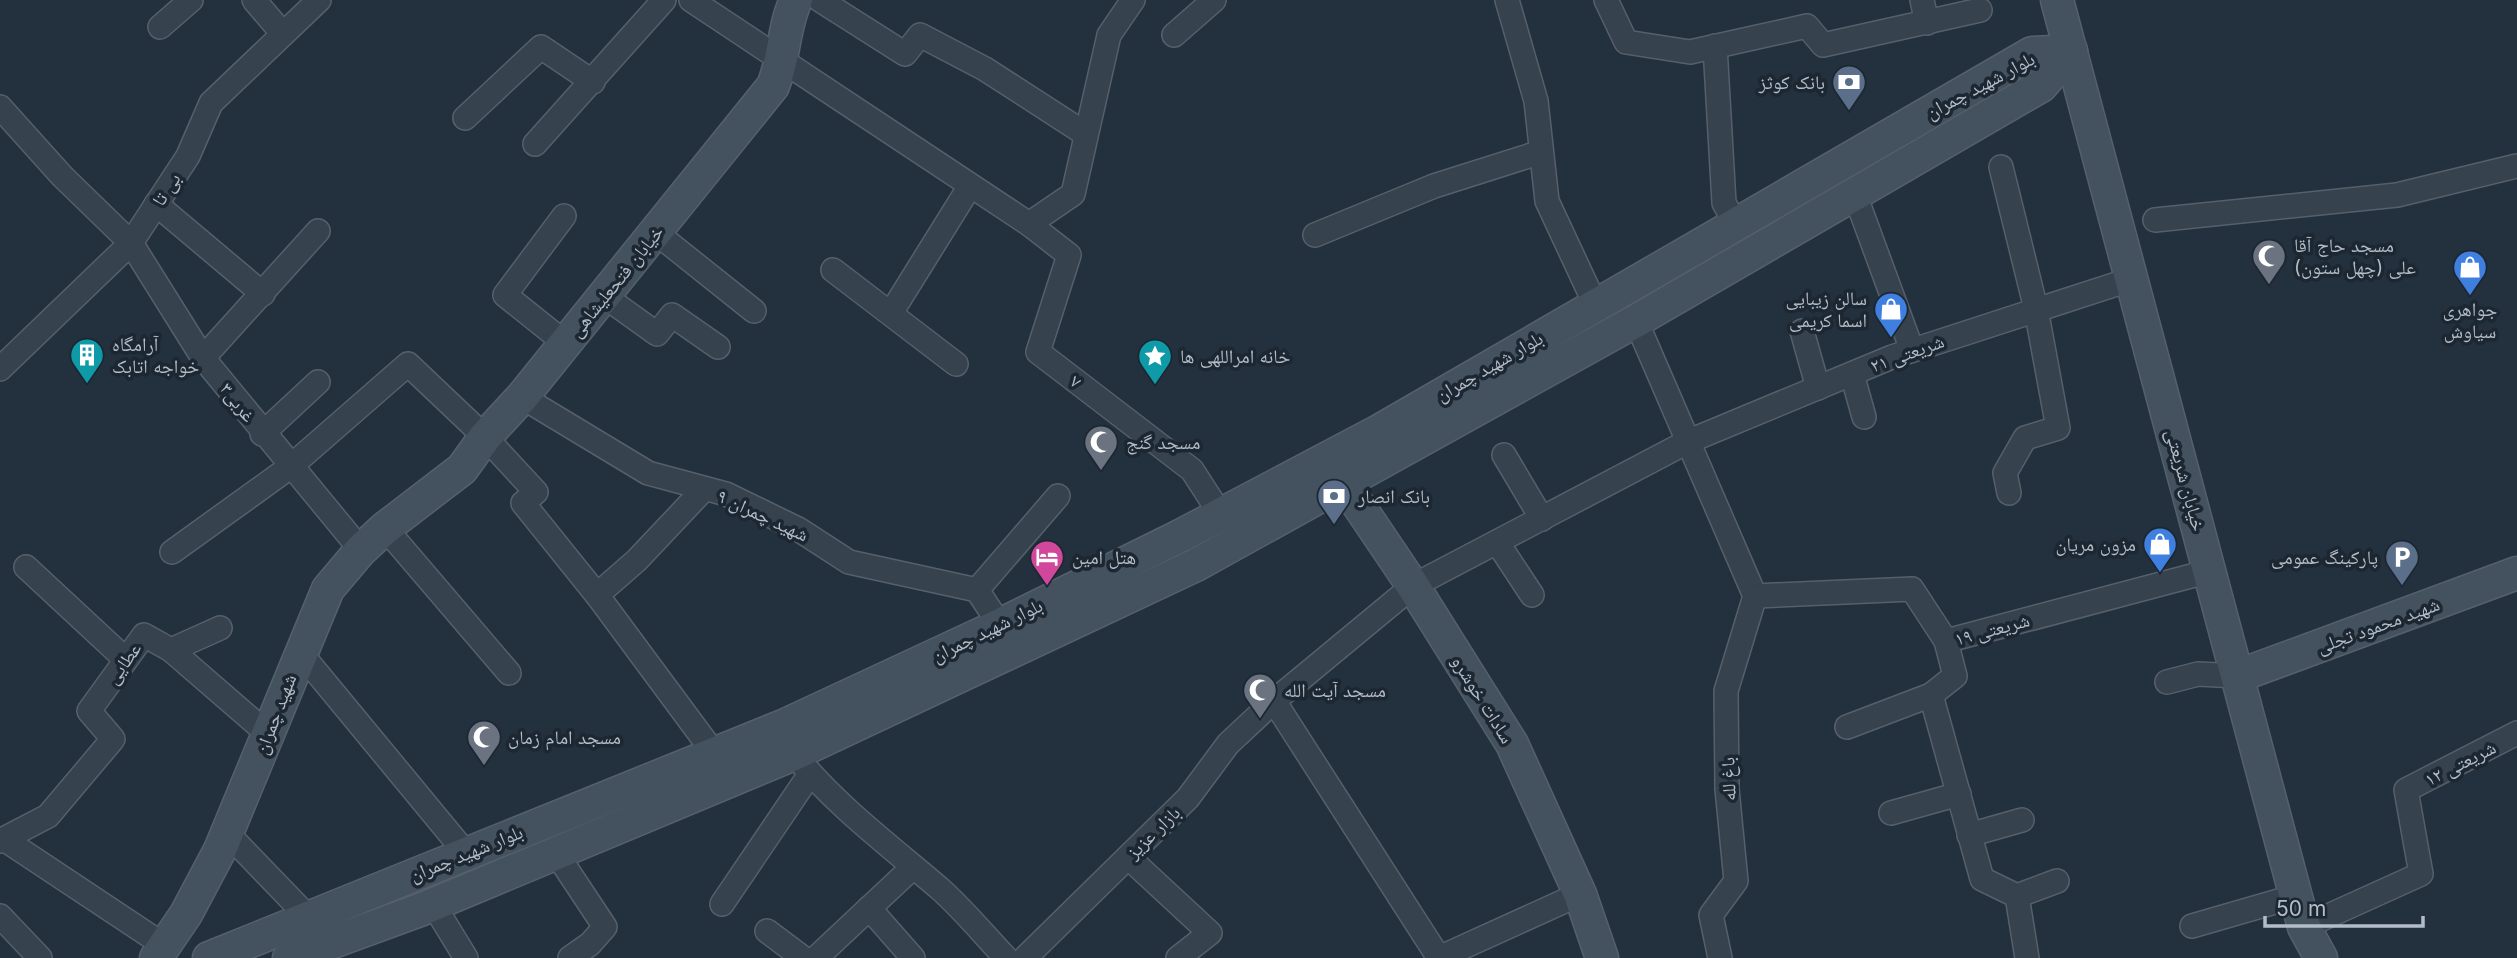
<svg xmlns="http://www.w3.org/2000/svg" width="2517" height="958" font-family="Inter,'Noto Naskh Arabic',sans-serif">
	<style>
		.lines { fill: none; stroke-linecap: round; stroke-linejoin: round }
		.street-casing { stroke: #55606b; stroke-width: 26 }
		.secondary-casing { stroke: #55606b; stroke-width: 35 }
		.street { stroke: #36424d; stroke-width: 23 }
		.secondary { stroke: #445260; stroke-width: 32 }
		.labels { text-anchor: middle; stroke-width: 7; stroke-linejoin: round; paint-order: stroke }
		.poi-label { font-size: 19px; fill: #b2bdc9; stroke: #1c2732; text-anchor: start }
		.street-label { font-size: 19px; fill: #b2bdc9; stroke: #1c2732 }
	</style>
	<rect width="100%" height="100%" fill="#22313d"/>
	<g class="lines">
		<!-- street casing -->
		<g class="street-casing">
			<g id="street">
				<polyline points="254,0 283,34"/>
				<polyline points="691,0 1029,224 1069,255 1038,352 1192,470 1221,515"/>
				<polyline points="820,0 905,54 920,35 985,69 1084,133"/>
				<polyline points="1507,0 1536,101 1547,201 1595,304"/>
				<polyline points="1606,0 1626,42 1690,52 1807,26 1823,45 1980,10"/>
				<polyline points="1922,0 1927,23"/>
				<polyline points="160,27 191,0"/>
				<polyline points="1174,35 1214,0"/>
				<polyline points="1715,46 1724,203 1735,223"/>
				<polyline points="0,107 62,176 131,243 203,358 361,550"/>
				<polyline points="465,118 541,47 593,82"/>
				<polyline points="535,144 664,0"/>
				<polyline points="2001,167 2036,309 2058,428 2025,438 2005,473 2009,493"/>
				<polyline points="1854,192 1912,350"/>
				<polyline points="156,204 263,294"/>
				<polyline points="564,216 505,295 565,343"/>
				<polyline points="2155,220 2397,195 2517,166"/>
				<polyline points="1029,224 1073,194 1109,35 1133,0"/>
				<polyline points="655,232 754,311"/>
				<polyline points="1315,235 1434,186 1541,152"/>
				<polyline points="833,270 956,364"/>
				<polyline points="604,296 657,334 672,315 718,347"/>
				<polyline points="891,313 970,186"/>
				<polyline points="1636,321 1755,596"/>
				<polyline points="1802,331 1818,388"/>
				<polyline points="203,358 318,231"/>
				<polyline points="0,369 131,243 188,156 211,103 319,0"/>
				<polyline points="1852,374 1864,417"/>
				<polyline points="522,397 648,473 726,494 798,529 849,562 977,590 1000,625"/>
				<polyline points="262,434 318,382"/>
				<polyline points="1504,455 1542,519"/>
				<polyline points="385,528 509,673"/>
				<polyline points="1497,542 1532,595"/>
				<polyline points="172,552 290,467 408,364 485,437 536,492 523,503 597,595 714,753"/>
				<polyline points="26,567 124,658"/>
				<polyline points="977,590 1058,496"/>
				<polyline points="597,595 637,560 704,489"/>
				<polyline points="1755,596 1912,589 1946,641 2210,571"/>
				<polyline points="1946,641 1955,676 1931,695 1982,879 2017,896 2027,958"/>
				<polyline points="171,650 220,628"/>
				<polyline points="299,651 465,852"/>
				<polyline points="2167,682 2198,674 2238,676"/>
				<polyline points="1274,701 1439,958"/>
				<polyline points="1847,727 1931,695"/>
				<path d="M 794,754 C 835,805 890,846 939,888 C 963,909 984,935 1006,958"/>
				<polyline points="1891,813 1959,794"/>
				<polyline points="227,833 309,918"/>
				<polyline points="1969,835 2022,820"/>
				<polyline points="4,839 165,946"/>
				<polyline points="0,841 48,816 113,739 89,711 144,635 171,650 268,734"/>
				<polyline points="556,853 605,927 590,944 570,958"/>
				<polyline points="1128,857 1210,933 1178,958"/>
				<polyline points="2017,896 2057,881"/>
				<polyline points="433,904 466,958"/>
				<polyline points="722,904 810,774"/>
				<polyline points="869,908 913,958"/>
				<polyline points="0,916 40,958"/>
				<polyline points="2192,926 2296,896"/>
				<polyline points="2304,927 2421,874 2406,790 2517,733"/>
				<polyline points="767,931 803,958"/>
				<polyline points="816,958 912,868"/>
				<polyline points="1025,958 1188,798 1228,744 1274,701 1413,586 1687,442 1892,357 2132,279"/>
				<polyline points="1439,958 1580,894"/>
				<polyline points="1720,958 1711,915 1736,881 1727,789 1726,691 1755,596"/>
			</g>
		</g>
		<!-- secondary casing -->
		<g class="secondary-casing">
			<g id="secondary">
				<polyline points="2057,0 2304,927 2321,958"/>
				<polyline points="1332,466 1413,586 1512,744 1580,894 1602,958"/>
				<polyline points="2238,676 2517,573"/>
				<path d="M 156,958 L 186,914 L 220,850 L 328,589 L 361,550 L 385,528 L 462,469 L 485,437 L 522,397 L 773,86 C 785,57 783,27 796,0"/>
				<polyline points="209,958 783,726 1000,625 1180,536 1379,431 2032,53 2071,51"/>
				<polyline points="289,958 420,910 794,754 1196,565 1636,321 2041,86 2071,51"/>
			</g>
		</g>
		<!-- street -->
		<use href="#street" class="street"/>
		<!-- secondary -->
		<use href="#secondary" class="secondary"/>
	</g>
	<!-- icons -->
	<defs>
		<g id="bank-pin" transform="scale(1.75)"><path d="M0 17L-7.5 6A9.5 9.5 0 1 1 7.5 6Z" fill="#5c6f8a" stroke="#1c2732"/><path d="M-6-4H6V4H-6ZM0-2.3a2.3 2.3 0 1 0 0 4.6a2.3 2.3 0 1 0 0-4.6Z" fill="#fff"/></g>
		<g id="mosque-pin" transform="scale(1.75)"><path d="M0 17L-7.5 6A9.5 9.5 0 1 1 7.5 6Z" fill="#6b7280" stroke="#1c2732"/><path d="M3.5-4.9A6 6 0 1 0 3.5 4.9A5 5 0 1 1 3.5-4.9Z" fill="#fff"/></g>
		<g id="shop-pin" transform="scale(1.75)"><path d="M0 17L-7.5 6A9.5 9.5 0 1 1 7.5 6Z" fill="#3f7fe0" stroke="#1c2732"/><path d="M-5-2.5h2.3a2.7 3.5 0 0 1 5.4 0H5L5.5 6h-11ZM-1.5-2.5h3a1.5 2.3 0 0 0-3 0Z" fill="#fff"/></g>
		<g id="building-pin" transform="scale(1.75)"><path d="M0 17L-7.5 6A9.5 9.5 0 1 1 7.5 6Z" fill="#0f9aa8" stroke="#1c2732"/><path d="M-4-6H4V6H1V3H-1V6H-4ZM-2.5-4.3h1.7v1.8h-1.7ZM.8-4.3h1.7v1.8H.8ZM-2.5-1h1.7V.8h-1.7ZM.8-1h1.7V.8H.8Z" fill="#fff"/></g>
		<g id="sight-pin" transform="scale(1.75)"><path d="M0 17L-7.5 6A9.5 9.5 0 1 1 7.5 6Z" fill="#0f9aa8" stroke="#1c2732"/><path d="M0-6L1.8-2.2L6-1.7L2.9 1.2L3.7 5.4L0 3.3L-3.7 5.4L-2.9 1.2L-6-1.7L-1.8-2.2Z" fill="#fff"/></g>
		<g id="hotel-pin" transform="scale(1.75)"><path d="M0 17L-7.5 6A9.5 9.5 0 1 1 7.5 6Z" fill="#d1479c" stroke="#1c2732"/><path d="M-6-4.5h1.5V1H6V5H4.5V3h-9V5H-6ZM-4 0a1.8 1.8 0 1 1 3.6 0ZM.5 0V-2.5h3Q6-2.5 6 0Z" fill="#fff"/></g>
		<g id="parking-pin" transform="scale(1.75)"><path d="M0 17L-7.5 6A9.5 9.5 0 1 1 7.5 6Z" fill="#5c6f8a" stroke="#1c2732"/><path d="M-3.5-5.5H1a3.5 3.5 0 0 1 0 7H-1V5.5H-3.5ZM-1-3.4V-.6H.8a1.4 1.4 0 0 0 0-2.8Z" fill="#fff"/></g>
	</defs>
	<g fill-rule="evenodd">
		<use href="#bank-pin" x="1849" y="82"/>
		<use href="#mosque-pin" x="2269" y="256"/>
		<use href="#shop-pin" x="2470" y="267"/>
		<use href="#shop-pin" x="1891" y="309"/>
		<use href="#building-pin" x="87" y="355"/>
		<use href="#sight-pin" x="1155" y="356"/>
		<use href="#mosque-pin" x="1101" y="442"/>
		<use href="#bank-pin" x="1334" y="496"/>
		<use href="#shop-pin" x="2160" y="544"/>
		<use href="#hotel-pin" x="1047" y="557"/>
		<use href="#parking-pin" x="2402" y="557"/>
		<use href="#mosque-pin" x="1260" y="690"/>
		<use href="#mosque-pin" x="484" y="737"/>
	</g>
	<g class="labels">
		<!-- poi labels -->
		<g class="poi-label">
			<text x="1825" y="89" text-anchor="end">بانک کوثز</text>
			<text x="2294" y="252">مسجد حاج آقا<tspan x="2294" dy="22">علی (چهل ستون)</tspan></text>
			<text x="1867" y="305" text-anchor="end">سالن زیبایی<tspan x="1867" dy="22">اسما کریمی</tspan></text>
			<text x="2470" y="316" text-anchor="middle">جواهری<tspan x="2470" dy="22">سیاوش</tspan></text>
			<text x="112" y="351">آرامگاه<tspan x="112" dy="22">خواجه اتابک</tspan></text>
			<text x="1180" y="363">خانه امراللهی ها</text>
			<text x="1126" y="449">مسجد گنج</text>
			<text x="1358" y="503">بانک انصار</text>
			<text x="2136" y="551" text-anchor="end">مزون مریان</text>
			<text x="1072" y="564">هتل امین</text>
			<text x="2378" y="564" text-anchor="end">پارکینگ عمومی</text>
			<text x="1284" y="697">مسجد آیت الله</text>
			<text x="508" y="744">مسجد امام زمان</text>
		</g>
		<!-- street labels -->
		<g class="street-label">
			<text transform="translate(1980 85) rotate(-28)" y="7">بلوار شهید چمران</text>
			<text transform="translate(166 189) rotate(-57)" y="7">بی تا</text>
			<text transform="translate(616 281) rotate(-51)" y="7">خیابان فتحعلیشاهی</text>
			<text transform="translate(1907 353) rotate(-20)" y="7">شریعتی ۲۱</text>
			<text transform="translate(1489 366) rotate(-30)" y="7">بلوار شهید چمران</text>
			<text transform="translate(1076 381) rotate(37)" y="7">۷</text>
			<text transform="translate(238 402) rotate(52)" y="7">غربی۳</text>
			<text transform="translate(2186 480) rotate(75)" y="7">خیابان شریعتی</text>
			<text transform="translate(763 515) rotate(25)" y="7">شهید چمران ۹</text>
			<text transform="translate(2378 625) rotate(-20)" y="7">شهید محمود تجلی</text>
			<text transform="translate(1992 629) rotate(-15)" y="7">شریعتی ۱۹</text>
			<text transform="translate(987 630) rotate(-26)" y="7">بلوار شهید چمران</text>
			<text transform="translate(123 663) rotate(-54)" y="7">عطایی</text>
			<text transform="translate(1483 699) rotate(58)" y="7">سادات خوشرو</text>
			<text transform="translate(275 714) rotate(-69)" y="7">شهید چمران</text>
			<text transform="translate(2460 763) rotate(-27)" y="7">شریعتی ۱۲</text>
			<text transform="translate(1728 779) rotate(-92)" y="7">باغ لله</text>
			<text transform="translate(1153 832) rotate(-44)" y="7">بازار عزیز</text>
			<text transform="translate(466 853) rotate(-22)" y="7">بلوار شهید چمران</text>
		</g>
	</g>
	<!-- scale -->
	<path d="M2265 916v10h158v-10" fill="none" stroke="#b2bdc9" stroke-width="3.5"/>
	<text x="2276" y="916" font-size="21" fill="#b2bdc9" stroke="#1c2732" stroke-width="5" paint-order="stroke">50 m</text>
</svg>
